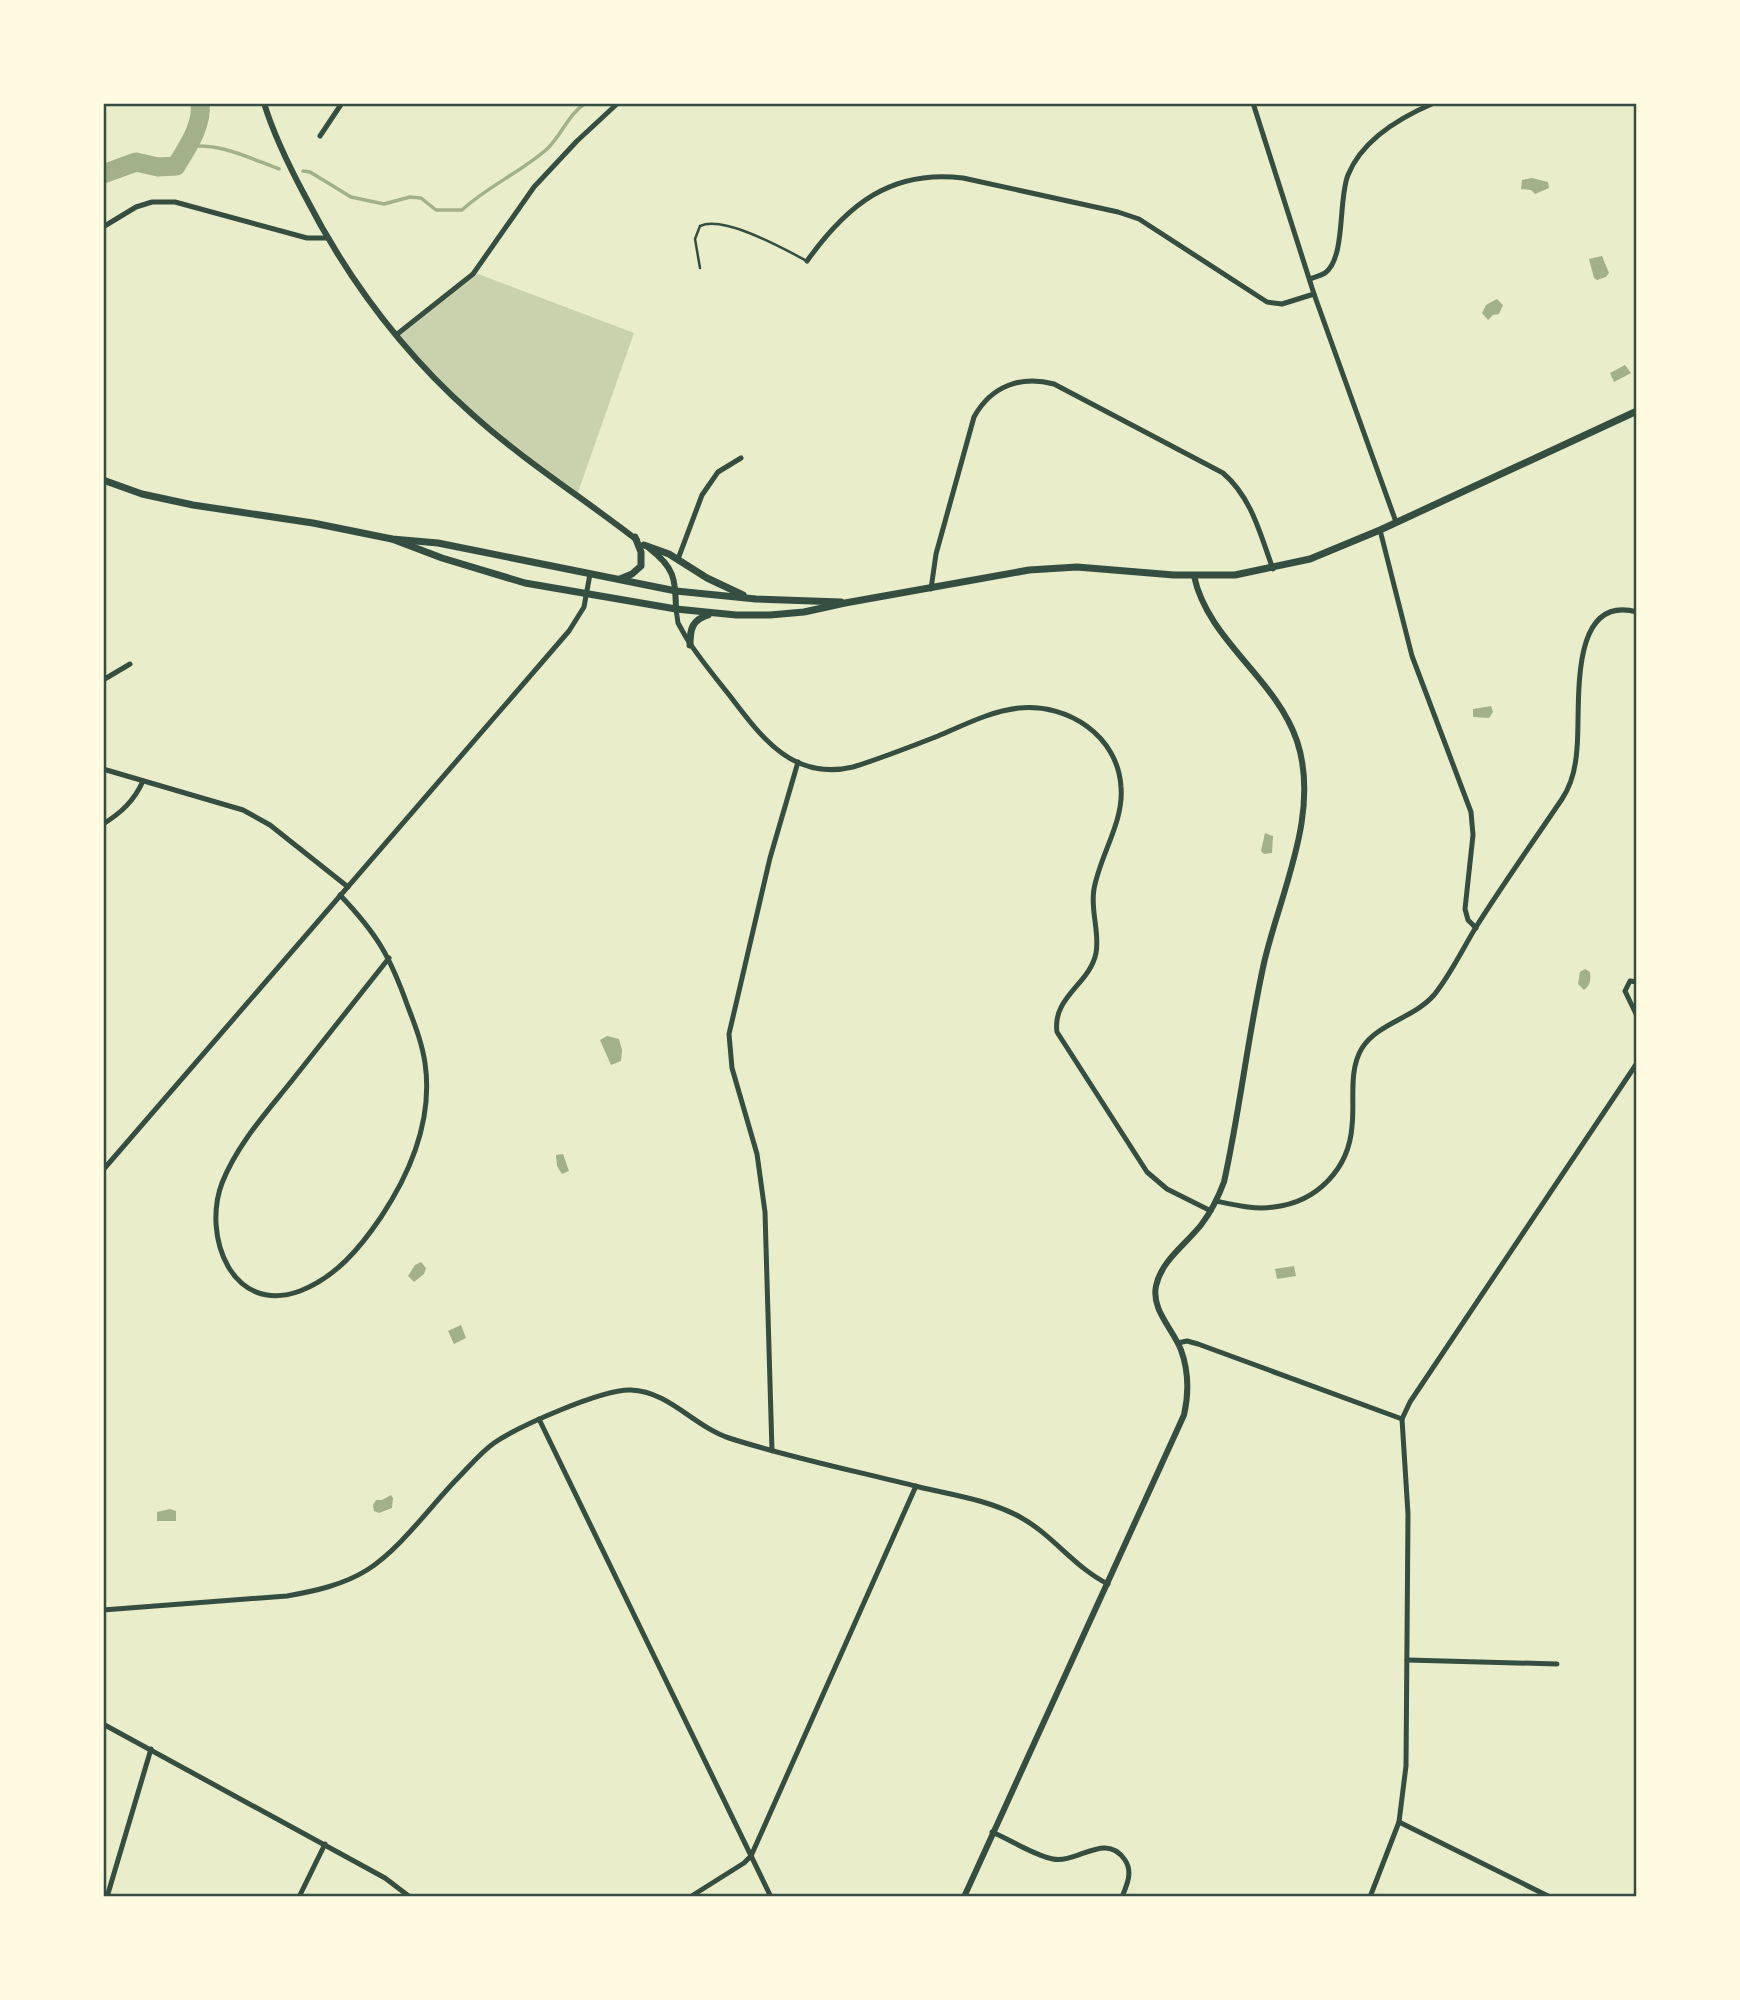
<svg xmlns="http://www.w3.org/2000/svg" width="1740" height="2000" font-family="'Zilla Slab',serif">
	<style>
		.green { fill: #cad2ad }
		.water { fill: #a3b18a }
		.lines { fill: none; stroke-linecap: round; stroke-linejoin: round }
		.stream { stroke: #a3b18a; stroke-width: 3.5 }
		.river { stroke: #a3b18a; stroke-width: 19 }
		.service { stroke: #344e41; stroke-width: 2.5 }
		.minor { stroke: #344e41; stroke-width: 5 }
		.tertiary { stroke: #344e41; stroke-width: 6 }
		.secondary { stroke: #344e41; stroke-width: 7 }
		.neatline { fill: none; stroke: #344e41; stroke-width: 2.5 }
	</style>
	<rect width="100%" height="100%" fill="#e9edc9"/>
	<!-- green -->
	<polygon class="green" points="473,272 634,333 577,495 481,421 396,334"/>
	<!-- water -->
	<g class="water">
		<polygon points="1532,178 1548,182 1549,188 1535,194 1531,190 1521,189 1522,180"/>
		<polygon points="1602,256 1609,273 1606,277 1597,280 1594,278 1589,259"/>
		<polygon points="1497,299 1503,305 1499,314 1493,315 1488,320 1482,313 1486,305"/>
		<polygon points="1625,365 1631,373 1614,382 1610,373"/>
		<polygon points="1491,706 1493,712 1489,718 1473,717 1473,709"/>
		<polygon points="1265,833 1273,836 1272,853 1264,854 1261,851"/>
		<path d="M 1585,969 L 1590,972 C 1591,979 1590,986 1584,990 L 1578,984 L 1580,972 Z"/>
		<polygon points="607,1036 619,1039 622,1050 621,1061 611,1065 600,1040"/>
		<polygon points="563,1154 569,1171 562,1174 557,1166 556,1155"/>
		<polygon points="421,1262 426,1268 424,1274 414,1282 408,1276 415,1265"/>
		<polygon points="1294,1266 1296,1276 1277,1279 1275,1269"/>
		<polygon points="461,1325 466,1338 454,1344 448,1331"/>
		<polygon points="391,1495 393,1498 392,1508 379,1513 374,1511 373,1505 376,1500 382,1500"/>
		<polygon points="170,1509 176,1511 176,1521 157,1521 157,1512"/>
	</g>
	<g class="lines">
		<!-- stream -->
		<g class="stream">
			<path d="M 187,147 C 219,142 249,158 279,169"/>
			<path d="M 303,171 L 310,172 L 351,197 L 384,204 L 410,197 L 421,198 L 436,210 L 462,210 C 488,186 521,172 547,149 C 562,135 568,114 586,103"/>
		</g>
		<!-- river -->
		<path class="river" d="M 103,174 L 136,162 L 158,167 L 176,166 C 187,148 203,125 200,103"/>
		<!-- service -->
		<path class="service" d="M 700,268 L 695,239 L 700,226 C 724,215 784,249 807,261"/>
		<!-- minor -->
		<g class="minor">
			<polyline points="1253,103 1314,294 1396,522"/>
			<polyline points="1635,103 1637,104"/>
			<polyline points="320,136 342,103"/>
			<polyline points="103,227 136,207 152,202 175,202 307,238 327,238"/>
			<path d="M 807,261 C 847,205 891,169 963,178 L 1118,212 L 1139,219 L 1267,302 L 1282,304 L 1314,294"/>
			<path d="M 1310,279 C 1314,277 1320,276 1325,273 C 1346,258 1338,199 1348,175 C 1362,140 1401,117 1434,103"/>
			<polyline points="396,335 473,274 534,187 577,141 618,103"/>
			<polyline points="1380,530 1412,656 1471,812 1473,835 1465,909 1468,920 1476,928"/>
			<polyline points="678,559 702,495 718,472 741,458"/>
			<path d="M 931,589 L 936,554 L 974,417 C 991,386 1021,375 1054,384 L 1223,473 C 1252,498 1260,534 1273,569"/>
			<path d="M 676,609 L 678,623 L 687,639 C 700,659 715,677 730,696 C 762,738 793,781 853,767 C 882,758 910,747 938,736 C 964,725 991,711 1019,708 C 1068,703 1118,736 1121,787 C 1124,822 1100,855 1094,889 C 1090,910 1100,932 1096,953 C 1090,984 1052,997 1057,1032 L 1147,1172 L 1167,1189 L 1211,1211"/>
			<polyline points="103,680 130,664"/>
			<polyline points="103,769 243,810 270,825 348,887"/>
			<path d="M 103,824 C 121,813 134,801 143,781"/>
			<path d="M 340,895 C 377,934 390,956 408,1007 C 415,1025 422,1043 425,1063 C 433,1118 411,1172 381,1217 C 360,1248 336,1277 300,1291 C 232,1316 202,1236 222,1183 C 237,1145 265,1114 290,1083 C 323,1041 356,1000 389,958"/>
			<polyline points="1637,982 1630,981 1625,991 1637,1016"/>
			<polyline points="103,1170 569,631 584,607 590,574"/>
			<path d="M 1216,1201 C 1235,1205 1255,1210 1274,1207 C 1317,1202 1349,1169 1352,1126 C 1355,1101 1348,1071 1362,1048 C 1378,1023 1414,1018 1434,995 C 1451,974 1462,950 1476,927 C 1503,884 1533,842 1562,799 C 1572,784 1576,766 1577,748 C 1581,707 1567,593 1637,612"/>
			<polyline points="1178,1343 1187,1341 1198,1344 1402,1419"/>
			<polyline points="539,1419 771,1897"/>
			<polyline points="772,1451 765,1212 757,1154 732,1068 729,1034 770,858 798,762"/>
			<path d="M 103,1610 L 287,1596 C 315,1591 343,1585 367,1570 C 400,1549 429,1508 456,1480 C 468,1468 480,1453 494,1443 C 519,1426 602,1389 631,1390 C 668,1391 695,1427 729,1438 C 791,1458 856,1471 919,1487 C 953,1495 989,1500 1020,1517 C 1053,1535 1075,1568 1108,1584"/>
			<polyline points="1407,1660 1557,1664"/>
			<polyline points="103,1724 385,1878 410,1897"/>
			<polyline points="1399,1822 1550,1897"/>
			<path d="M 992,1832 C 1011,1840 1033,1855 1053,1859 C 1077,1864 1106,1831 1125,1860 C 1133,1872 1127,1885 1122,1897"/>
			<polyline points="107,1897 151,1749"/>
			<polyline points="299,1897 325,1844"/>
			<polyline points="690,1897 744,1863 751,1856 916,1486"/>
			<polyline points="1370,1897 1399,1822 1406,1766 1408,1514 1402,1419 1410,1402 1637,1063"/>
		</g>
		<!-- tertiary -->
		<g class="tertiary">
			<path d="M 264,103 C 274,136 289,166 305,196 C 347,278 402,352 472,414 C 523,460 583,498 637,540"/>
			<path d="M 649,548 C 675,568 675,578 676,609"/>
			<path d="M 964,1897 L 1184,1415 C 1189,1393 1189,1372 1181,1350 C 1173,1329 1151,1310 1156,1286 C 1161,1261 1186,1244 1201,1225 C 1211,1212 1218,1198 1224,1182 C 1240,1110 1248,1035 1264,963 C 1280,893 1321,813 1297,741 C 1276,678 1208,641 1194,576"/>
		</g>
		<!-- secondary -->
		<g class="secondary">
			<polyline points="103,480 142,494 193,505 313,523 392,539 438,543 676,591 756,599 841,602"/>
			<polyline points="392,539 442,558 525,583 676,609 736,615 770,615 804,612 845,603 1029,570 1077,567 1174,575 1235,575 1310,559 1380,530 1637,411"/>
			<polyline points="644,545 669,554 707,578 743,595"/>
			<polyline points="620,579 632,574 641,566 641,552 635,537"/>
			<path d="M 690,645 C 690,629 692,620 708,615"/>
		</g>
	</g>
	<!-- border -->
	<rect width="1740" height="2000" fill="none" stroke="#fefae0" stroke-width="210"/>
	<rect x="105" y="105" width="1530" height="1790" class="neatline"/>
</svg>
